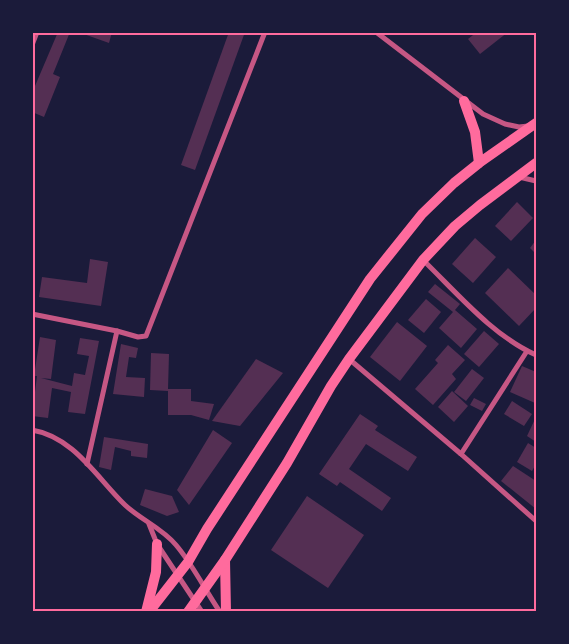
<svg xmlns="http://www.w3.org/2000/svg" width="569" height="644" font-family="'Open Sans',sans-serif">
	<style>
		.building { fill: #542f53 }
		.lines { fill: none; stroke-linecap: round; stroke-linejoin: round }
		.minor { stroke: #c65784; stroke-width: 5 }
		.primary { stroke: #ff6b9d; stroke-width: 10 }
		.neatline { fill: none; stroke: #ff6b9d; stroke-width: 2 }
	</style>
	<rect width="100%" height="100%" fill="#1b1b3a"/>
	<!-- building -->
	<g class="building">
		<polygon points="58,32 70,32 53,74 60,77 44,117 32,112 32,93"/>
		<polygon points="78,32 112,32 109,43"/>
		<polygon points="229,32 245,32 195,170 181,165"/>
		<polygon points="477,32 508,32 480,54 468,39"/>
		<polygon points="517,202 533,218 511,241 495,226"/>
		<polygon points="475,238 496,257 473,283 452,264"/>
		<polygon points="536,240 536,254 530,248"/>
		<polygon points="90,259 108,262 101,306 39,297 42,277 87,283"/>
		<polygon points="508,268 536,295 536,308 519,326 485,293"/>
		<polygon points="435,284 460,304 455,310 477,329 461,348 439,328 453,312 428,292"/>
		<polygon points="426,299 441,312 424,333 408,320"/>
		<polygon points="397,322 427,346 400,381 370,357"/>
		<polygon points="484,331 499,344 479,367 464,354"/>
		<polygon points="40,337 56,340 51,379 41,378 72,386 74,373 85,375 89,356 77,354 80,338 99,341 85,414 68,412 71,392 52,388 48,418 32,416 37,376 34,376"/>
		<polygon points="121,344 138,348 136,358 129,357 126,377 145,378 144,397 113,394"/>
		<polygon points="448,345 465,360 452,374 456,379 433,405 415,389 438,363 435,360"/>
		<polygon points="151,353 169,354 168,389 191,389 191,401 214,404 209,420 191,415 168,415 168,391 150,390"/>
		<polygon points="256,359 283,373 240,426 212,421"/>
		<polygon points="522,366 536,372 535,403 510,392"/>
		<polygon points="472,369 484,378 466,401 454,392"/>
		<polygon points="452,391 468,406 454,422 438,407"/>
		<polygon points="474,398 486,404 482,411 470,405"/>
		<polygon points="512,401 532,414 524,426 504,414"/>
		<polygon points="360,414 378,426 375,430 417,457 408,471 366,444 349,469 391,498 382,511 340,482 337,486 319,474"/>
		<polygon points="536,417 536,442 527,436"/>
		<polygon points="213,430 232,443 189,505 177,490"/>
		<polygon points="104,437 148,444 147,458 131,456 131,451 115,447 111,470 99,467"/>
		<polygon points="528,443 536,448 536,464 532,471 517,462"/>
		<polygon points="513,466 536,481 536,509 501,481"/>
		<polygon points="145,489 172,496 179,512 167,516 140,505"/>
		<polygon points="307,496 364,535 328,588 271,550"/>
	</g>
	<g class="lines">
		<!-- minor -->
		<g class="minor">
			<polyline points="376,32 483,114 505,124 519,127 528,126"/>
			<polyline points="32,45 37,32"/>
			<polyline points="519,177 536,181"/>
			<path d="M 423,260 C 457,293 493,336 536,355"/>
			<polyline points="32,314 117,331 138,337 146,336 265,32"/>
			<polyline points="349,359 461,454 536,521"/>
			<path d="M 32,430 C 74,437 97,478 125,505 C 141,520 162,528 176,545 C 193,565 205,590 220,612"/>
			<polyline points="461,454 527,351"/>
			<polyline points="87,464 117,331"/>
			<polyline points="149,524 157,544 202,612"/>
		</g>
		<!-- primary -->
		<g class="primary">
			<polyline points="464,101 475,132 479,163"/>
			<polyline points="225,560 226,612"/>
			<polyline points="146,612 156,572 157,544"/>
			<polyline points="149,612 188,562 207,529 370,279 422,214 454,183 479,163 536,123"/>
			<polyline points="188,612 225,560 287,463 331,386 349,359 423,260 455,226 480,205 536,163"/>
		</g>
	</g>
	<!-- border -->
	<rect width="569" height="644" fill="none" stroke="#1b1b3a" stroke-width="68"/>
	<rect x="34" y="34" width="501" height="576" class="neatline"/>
</svg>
